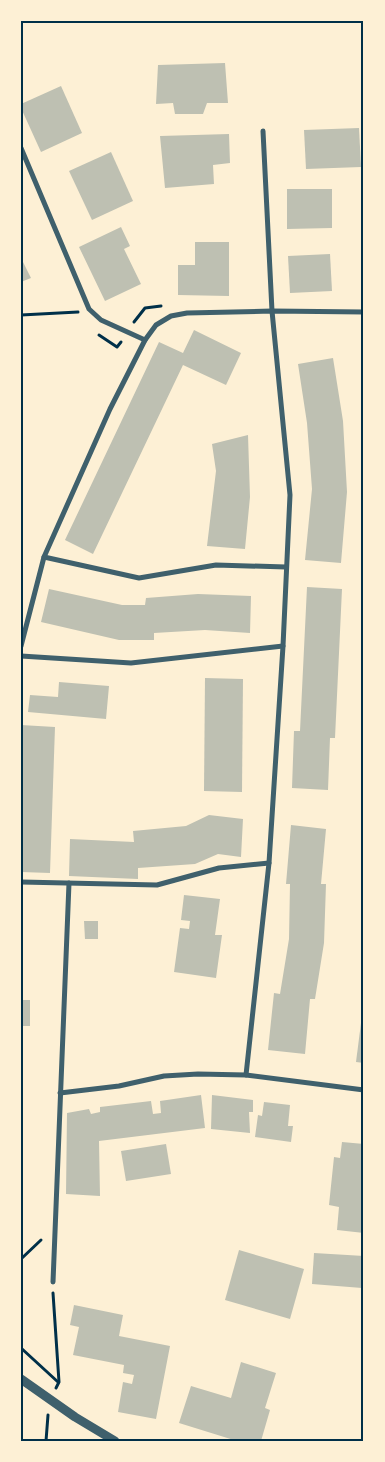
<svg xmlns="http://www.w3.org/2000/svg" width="385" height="1462" font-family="'Archivo Narrow',sans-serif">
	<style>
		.building { fill: #bec0b2 }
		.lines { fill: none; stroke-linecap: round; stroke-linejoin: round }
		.path { stroke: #003049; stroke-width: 3 }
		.minor { stroke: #3f606c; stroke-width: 5 }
		.tertiary { stroke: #3f606c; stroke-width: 9 }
		.neatline { fill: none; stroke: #003049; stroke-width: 2 }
	</style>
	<rect width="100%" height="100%" fill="#fdf0d5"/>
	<!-- building -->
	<g class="building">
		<polygon points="225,63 228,103 207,103 203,114 175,114 173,103 156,104 158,65"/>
		<polygon points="61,86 82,133 41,152 21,108 21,104"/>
		<polygon points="359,128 361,167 306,169 304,130"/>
		<polygon points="229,134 230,163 213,165 214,184 165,188 160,136"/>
		<polygon points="111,152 133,201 92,220 69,171"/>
		<polygon points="287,189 332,189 332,228 287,229"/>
		<polygon points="121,227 130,246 124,249 141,284 105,301 79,247"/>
		<polygon points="195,242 229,242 229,296 178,295 178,265 195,265"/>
		<polygon points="330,254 332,291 290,293 288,256"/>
		<polygon points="21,258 31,278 21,282"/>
		<polygon points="194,330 241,353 226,385 183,365 93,554 65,540 159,342 183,353"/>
		<polygon points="333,358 343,421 347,492 341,563 305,560 312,489 307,423 298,364"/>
		<polygon points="248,435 250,497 245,549 207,546 216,471 212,444"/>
		<polygon points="307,587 342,589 335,738 330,738 328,790 292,788 294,731 300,731"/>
		<polygon points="49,589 122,605 145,605 146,598 198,594 251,596 250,633 205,630 154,633 154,640 119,640 41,622"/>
		<polygon points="205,678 243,679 242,792 204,791"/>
		<polygon points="59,682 109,686 106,719 28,712 30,695 58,697"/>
		<polygon points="21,725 55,727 50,873 21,872"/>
		<polygon points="209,815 243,819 241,857 218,854 195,864 138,868 138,879 69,876 70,839 134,842 133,831 186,826"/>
		<polygon points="291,825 326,829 321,884 326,884 324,943 315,999 310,999 305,1054 268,1050 274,993 280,994 289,939 290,884 286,884"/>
		<polygon points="184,895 220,899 215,935 222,935 216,978 174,972 180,928 189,929 190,921 181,920"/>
		<polygon points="84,921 98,921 98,939 85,939"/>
		<polygon points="21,978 23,978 23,1000 30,1000 30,1026 21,1026"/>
		<polygon points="361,1023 364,1023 364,1063 356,1062"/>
		<polygon points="201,1095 205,1128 99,1141 100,1196 66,1194 67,1113 89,1109 91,1114 100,1112 100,1107 151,1101 153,1114 161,1113 160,1101"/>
		<polygon points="212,1095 253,1100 253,1112 249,1112 250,1133 211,1129"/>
		<polygon points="264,1102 290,1105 288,1126 293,1126 291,1142 255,1137 258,1115 262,1116"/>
		<polygon points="342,1142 364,1144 364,1233 337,1230 339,1207 329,1205 334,1157 340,1158"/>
		<polygon points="166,1144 171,1174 126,1181 121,1151"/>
		<polygon points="239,1250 304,1269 290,1319 225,1300"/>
		<polygon points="314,1253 364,1256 362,1288 312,1284"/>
		<polygon points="74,1305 123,1315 119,1336 170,1346 156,1419 118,1412 123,1382 132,1384 134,1375 123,1373 124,1365 73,1355 79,1327 70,1325"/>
		<polygon points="241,1362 276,1373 265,1408 270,1410 261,1441 237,1441 179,1423 191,1386 231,1398"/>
	</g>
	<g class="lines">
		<!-- path -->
		<g class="path">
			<polyline points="21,315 78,312"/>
			<polyline points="134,322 145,308 161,306"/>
			<polyline points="99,335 117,347 121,342"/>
			<polyline points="21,1259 41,1240"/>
			<polyline points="53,1293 59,1382 56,1388"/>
			<polyline points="21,1348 58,1382"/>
			<polyline points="46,1441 48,1415"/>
		</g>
		<!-- minor -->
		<g class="minor">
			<polyline points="21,148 89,309 101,320 145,340"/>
			<polyline points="44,557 139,578 216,565 286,567"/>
			<polyline points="21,646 44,557 110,409 145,340 156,325 171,316 187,313 272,311 364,312"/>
			<polyline points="21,656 131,663 283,646"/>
			<polyline points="21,882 157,885 219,868 269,863"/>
			<polyline points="246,1075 269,863 283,646 290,495 272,311 263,131"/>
			<polyline points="60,1093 119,1086 164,1076 198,1074 246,1075 364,1090"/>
			<polyline points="53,1282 69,883"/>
		</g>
		<!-- tertiary -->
		<polyline class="tertiary" points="21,1379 75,1417 115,1441"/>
	</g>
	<!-- border -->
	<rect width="385" height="1462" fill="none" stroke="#fdf0d5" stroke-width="45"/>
	<rect x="22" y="22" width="340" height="1418" class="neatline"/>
</svg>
